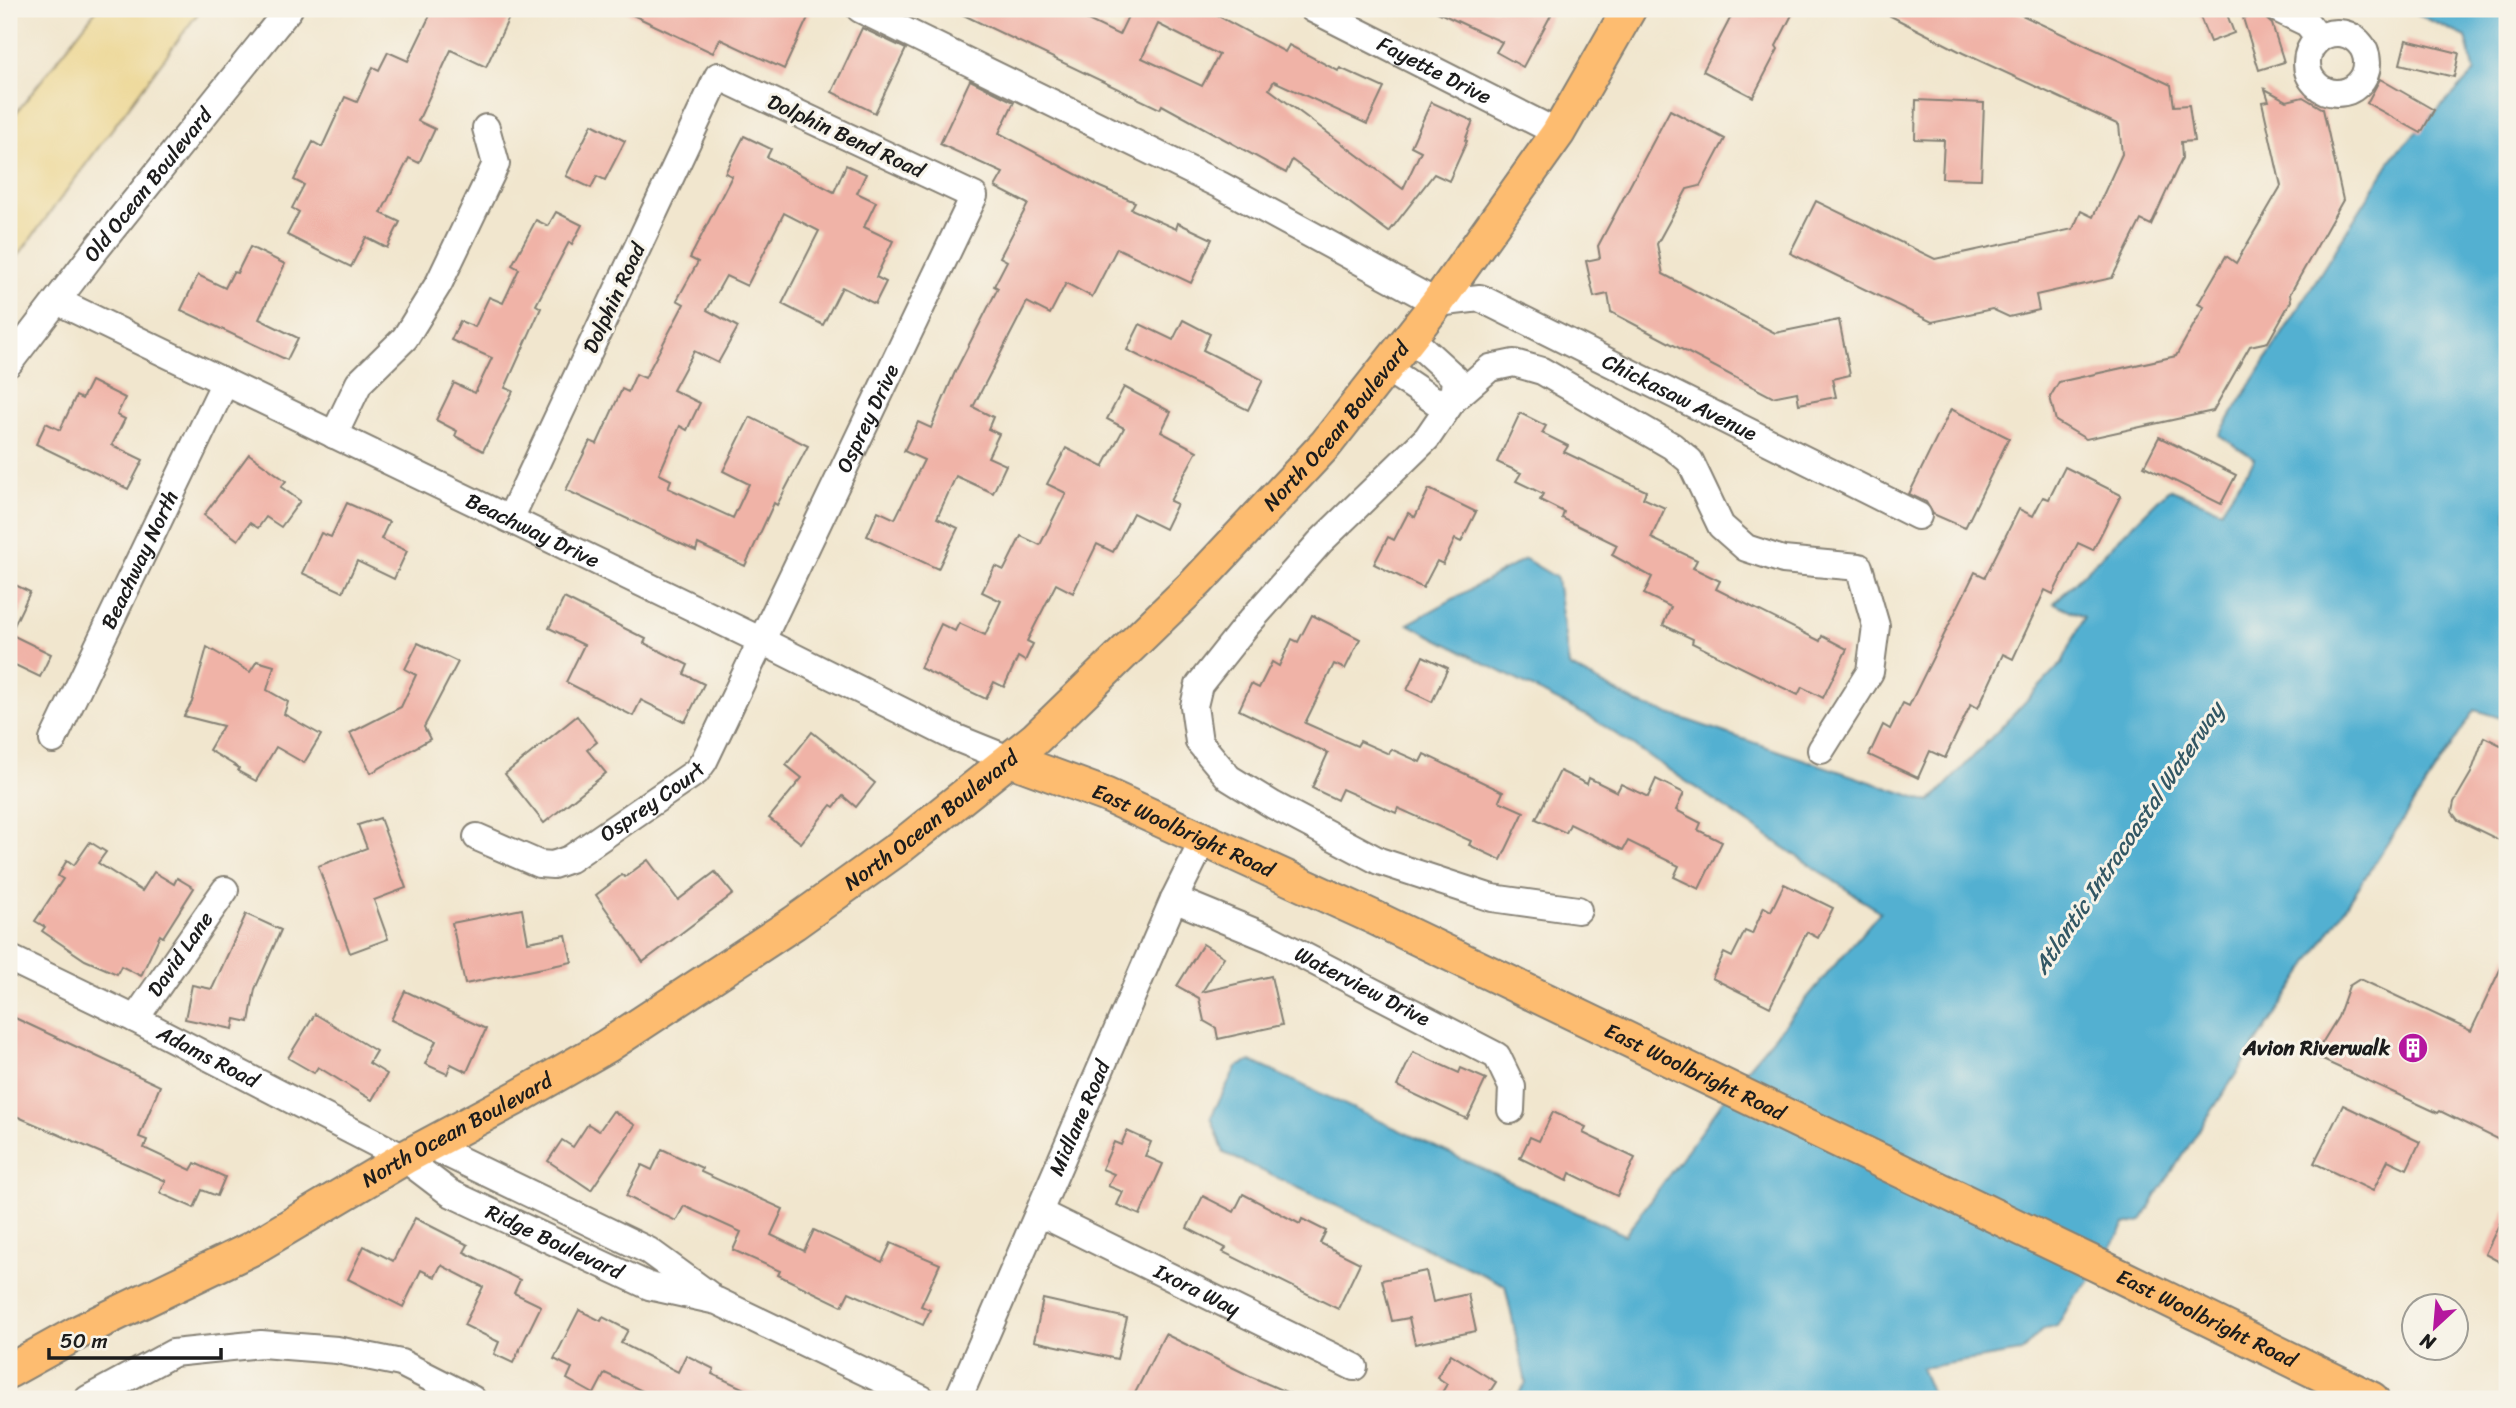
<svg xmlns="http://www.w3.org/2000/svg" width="2516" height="1408" font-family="Sriracha,sans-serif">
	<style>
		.sand { fill: #eeda9e; stroke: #857b5d; stroke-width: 2 }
		.water { fill: #52b0d1; stroke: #376676; stroke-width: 2 }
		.building { fill: #f0b3a7; fill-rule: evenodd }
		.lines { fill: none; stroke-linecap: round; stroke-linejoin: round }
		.minor-casing { stroke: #868175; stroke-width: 30 }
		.major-casing { stroke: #868175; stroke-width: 37 }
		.minor { stroke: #fff; stroke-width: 26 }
		.major { stroke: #fdbc70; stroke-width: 33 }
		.labels { text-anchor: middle; stroke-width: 6; stroke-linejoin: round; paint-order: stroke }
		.street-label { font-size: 21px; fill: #1c1c1c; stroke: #f7f3e8 }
		.poi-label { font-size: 21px; font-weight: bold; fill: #1c1c1c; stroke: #f7f3e8; text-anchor: end }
		.water-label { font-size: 23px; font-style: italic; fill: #325764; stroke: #f7f3e8 }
	</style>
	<rect width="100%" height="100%" fill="#f7f3e8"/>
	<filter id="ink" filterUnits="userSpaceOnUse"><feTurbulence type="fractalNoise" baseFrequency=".0143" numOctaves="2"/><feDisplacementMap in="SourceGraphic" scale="14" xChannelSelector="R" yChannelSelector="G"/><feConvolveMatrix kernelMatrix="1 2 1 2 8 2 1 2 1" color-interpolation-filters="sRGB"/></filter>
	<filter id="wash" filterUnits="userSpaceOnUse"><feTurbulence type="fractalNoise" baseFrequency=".00686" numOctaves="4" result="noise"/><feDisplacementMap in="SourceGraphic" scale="28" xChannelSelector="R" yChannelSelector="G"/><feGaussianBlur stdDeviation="1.57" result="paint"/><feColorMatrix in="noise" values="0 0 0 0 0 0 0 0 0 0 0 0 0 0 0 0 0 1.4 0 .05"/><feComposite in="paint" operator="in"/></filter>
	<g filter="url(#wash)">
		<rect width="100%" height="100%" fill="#f1e6ce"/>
		<!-- sand -->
		<polygon class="sand" points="97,9 201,9 9,268 9,122"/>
		<!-- water -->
		<polygon class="water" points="2406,9 2507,9 2507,720 2475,710 2156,1196 2142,1221 2125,1225 2091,1279 2075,1296 2057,1326 2042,1330 2021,1352 1921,1368 1934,1399 1515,1399 1526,1383 1505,1285 1224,1153 1211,1117 1236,1067 1251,1061 1625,1235 1744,1072 1880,912 1595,720 1408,624 1525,559 1557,578 1569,666 1637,703 1930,802 2062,663 2084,617 2054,603 2169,489 2221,510 2255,459 2219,435 2395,154 2475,72 2466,37"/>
		<g id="blocks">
			<!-- building -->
			<g class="building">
				<polygon points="433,9 513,9 486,67 451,50 418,121 435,129 419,163 409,158 381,213 400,222 387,248 366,237 351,267 287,235 299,212 292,208 304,185 294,180 313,142 322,147 345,97 357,102 373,67 379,70 388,52 408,61"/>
				<polygon points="620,9 812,9 784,69 720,39 713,53"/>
				<path d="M 951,9 L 1065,9 L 1119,35 L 1131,10 L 1128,9 L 1220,9 L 1216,15 L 1285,52 L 1289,45 L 1338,71 L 1340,68 L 1384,88 L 1367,124 L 1274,81 L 1269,89 L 1403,189 L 1421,151 L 1411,146 L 1431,102 L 1473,121 L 1465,140 L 1467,141 L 1449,181 L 1434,174 L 1389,232 L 1292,160 L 1286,173 L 1162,105 L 1160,109 ZM 1158,24 L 1219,55 L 1202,86 L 1142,58 Z"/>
				<polygon points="1431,9 1540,9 1551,15 1523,67 1496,52 1502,42"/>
				<polygon points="1735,9 1795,9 1776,46 1778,49 1753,97 1703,71"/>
				<polygon points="1877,9 2009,9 2171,85 2174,106 2189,105 2194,141 2181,142 2182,158 2151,225 2141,220 2112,278 2036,295 2039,310 2009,317 1992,309 1932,322 1790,253 1816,201 1935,259 2073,229 2081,211 2093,217 2122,154 2119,125 1963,53"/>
				<polygon points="2197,9 2225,9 2234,33 2210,42"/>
				<polygon points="2263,12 2265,18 2272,24 2284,62 2259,70 2243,18"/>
				<polygon points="862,28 906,49 875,113 832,92"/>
				<polygon points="2406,40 2459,53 2454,77 2400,64"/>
				<polygon points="2380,79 2434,110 2421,133 2367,103"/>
				<polygon points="970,80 1014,102 999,133 1100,187 1135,202 1131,209 1176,229 1178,223 1212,239 1191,283 1117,248 1092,297 1066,283 1050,314 1027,302 973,407 993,417 988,429 999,434 988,457 1006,465 993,493 956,476 937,518 958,528 938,569 867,536 878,511 895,519 924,460 904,451 918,422 931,428 955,372 998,288 994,286 1007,261 1000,257 1028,204 995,187 1003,173 940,144"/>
				<polygon points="2265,89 2287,101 2303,97 2323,109 2343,200 2290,294 2291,301 2268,342 2250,346 2213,411 2086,439 2056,421 2050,397 2059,382 2176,356 2204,307 2198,304 2226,256 2236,263 2281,186 2262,102 2269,101"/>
				<polygon points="1916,100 1984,103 1981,179 1942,178 1944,140 1915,139"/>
				<polygon points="1670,110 1725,139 1700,186 1687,189 1657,244 1663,274 1775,333 1839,320 1850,375 1832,379 1836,397 1799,404 1797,392 1772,397 1611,312 1608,294 1594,297 1586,261 1600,258 1598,246"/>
				<polygon points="592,124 625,141 605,180 597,176 591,188 566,176"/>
				<polygon points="744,136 771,149 767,157 834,192 846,165 866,174 857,193 876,202 864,227 893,241 876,277 886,282 875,304 842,287 823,325 782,304 819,231 784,213 747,286 726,276 707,310 738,327 718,363 694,351 673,390 700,403 687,430 680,426 659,474 671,480 668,488 733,518 749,484 723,471 750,417 808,446 777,505 774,503 745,566 698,544 696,551 566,490 590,441 597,444 622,389 628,392 636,374 645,378 684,304 677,300 698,262 690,258 732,176 725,173"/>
				<polygon points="556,212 582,225 572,244 569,242 536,305 541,308 505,388 513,391 483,451 455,436 457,431 436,420 454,383 475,393 492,358 451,340 460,321 475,327 489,297 503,303 519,269 512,265 536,220 548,226"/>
				<polygon points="250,247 285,264 259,319 298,338 287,360 181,310 198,275 225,288 233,272 237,273"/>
				<polygon points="1183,320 1210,334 1203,350 1263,380 1248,410 1127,350 1140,324 1173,340"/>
				<polygon points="91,381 125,398 117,415 125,419 112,445 143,460 128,489 36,444 46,423 60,430 76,396 82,399"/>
				<polygon points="1124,387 1171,412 1161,432 1197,451 1170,501 1177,504 1165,529 1133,513 1113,552 1097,544 1073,593 1056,584 1027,641 1033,644 1025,661 1018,657 1004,687 994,682 986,699 920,668 941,624 955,631 959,623 985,635 1001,601 982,592 995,566 1004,570 1021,536 1040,545 1066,493 1047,484 1066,448 1103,467 1124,428 1107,419"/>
				<polygon points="1951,409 2009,438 1965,528 1933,514 1926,502 1909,494"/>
				<polygon points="1520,413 1546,426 1542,433 1568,446 1564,452 1646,491 1643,498 1665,508 1651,538 1697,560 1693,568 1720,581 1716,589 1820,641 1822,636 1847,649 1823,698 1802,687 1798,695 1692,643 1693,639 1663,625 1671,607 1644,594 1652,577 1612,555 1617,545 1562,518 1564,512 1540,500 1543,494 1516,481 1521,473 1497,462"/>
				<polygon points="2159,437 2236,475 2221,504 2144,466"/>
				<polygon points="249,454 286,481 281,487 300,501 281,527 266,517 258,528 250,523 238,540 204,515"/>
				<polygon points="2065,467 2121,495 2093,550 2078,543 2053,594 2045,590 2013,659 2003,654 1978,708 1971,704 1945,758 1930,751 1918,778 1869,755 1883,725 1890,729 1903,703 1909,706 1975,572 1985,577 2019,509 2033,516 2043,497 2049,499"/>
				<polygon points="1429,489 1476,512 1461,542 1455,539 1443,564 1437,561 1423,588 1374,564 1388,537 1394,540 1408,513 1415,517"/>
				<polygon points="347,503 389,522 381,539 407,551 394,579 357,561 343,592 302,573 321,533 331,537"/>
				<polygon points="9,582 30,592 10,634 51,654 40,677 9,662"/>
				<polygon points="564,598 646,639 644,643 688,665 684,674 704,684 685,722 641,700 633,716 566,682 584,645 549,628"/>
				<polygon points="1312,615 1360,639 1345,669 1334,664 1305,723 1357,746 1360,741 1389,754 1391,749 1420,762 1424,754 1503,792 1499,801 1524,812 1501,860 1469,845 1471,841 1398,808 1396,813 1342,789 1337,800 1312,788 1328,753 1239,710 1251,684 1259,688 1272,662 1279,666 1292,639 1298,642"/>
				<polygon points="418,643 458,662 424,727 430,739 371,773 350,733 401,707 416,675 405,669"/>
				<polygon points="207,647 250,672 257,661 274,666 267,690 288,702 284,714 321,735 304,763 276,747 256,781 238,771 239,768 209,750 223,726 184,716 192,702"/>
				<polygon points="1423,656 1448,668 1432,702 1407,690"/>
				<polygon points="577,716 597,742 587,750 606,773 544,823 505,774"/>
				<polygon points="812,732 875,783 856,807 843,796 834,807 831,805 801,843 769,818 802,778 786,765"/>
				<polygon points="2484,737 2507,748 2507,844 2458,820 2452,812 2454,802 2471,773"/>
				<polygon points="1560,771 1587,784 1589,778 1617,792 1621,784 1648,797 1656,779 1684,793 1676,810 1701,823 1698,830 1722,842 1699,889 1674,877 1679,866 1628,841 1623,850 1570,824 1566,833 1536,819"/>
				<polygon points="380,818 406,888 374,900 388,939 350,953 318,866 367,848 358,825"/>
				<polygon points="90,842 106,852 98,863 142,891 154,872 174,884 177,878 194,888 163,937 160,935 141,976 121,966 117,974 85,960 42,931 45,927 35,921 63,879 58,876 67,860 74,865"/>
				<polygon points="648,860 678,900 715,872 733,894 643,962 596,895 622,875 625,877"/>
				<polygon points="1784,884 1833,908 1818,938 1807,932 1770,1007 1712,978 1724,953 1732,957 1745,931 1752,934 1764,907 1771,911"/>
				<polygon points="522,909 528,942 566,935 572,962 465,984 452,923"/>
				<polygon points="246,914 281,930 255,989 249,1022 235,1019 233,1029 185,1019 192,985 212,989"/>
				<polygon points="1203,944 1224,957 1202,992 1271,976 1282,1025 1218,1039 1216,1028 1204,1021 1199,998 1177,986"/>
				<polygon points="2507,955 2507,1144 2440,1111 2438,1113 2314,1056 2338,1017 2349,986 2360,979 2471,1031"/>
				<polygon points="405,991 486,1029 467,1072 451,1064 447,1074 425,1064 436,1041 391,1020"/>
				<polygon points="315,1014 376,1051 369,1063 387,1074 372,1100 318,1067 314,1073 288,1058"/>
				<polygon points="13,1017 160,1086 139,1137 147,1140 144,1148 191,1170 195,1163 225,1177 217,1196 202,1190 194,1208 160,1193 166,1181 9,1113 9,1027"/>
				<polygon points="1413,1052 1459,1073 1461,1068 1486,1079 1467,1119 1397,1086"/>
				<polygon points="2343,1105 2420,1142 2407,1169 2388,1160 2373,1191 2314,1163"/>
				<polygon points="613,1111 635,1125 591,1190 548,1161 562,1140 573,1147 588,1124 599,1131"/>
				<polygon points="1553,1112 1586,1127 1583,1133 1635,1158 1617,1196 1570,1173 1567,1181 1520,1158 1530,1137 1539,1141"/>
				<polygon points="1127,1131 1151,1142 1145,1156 1163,1164 1140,1215 1117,1205 1123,1192 1108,1186 1114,1174 1102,1169 1114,1142 1121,1145"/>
				<polygon points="662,1149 702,1168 701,1172 783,1209 771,1235 804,1251 814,1230 882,1262 891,1243 940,1264 921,1306 930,1310 923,1325 849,1292 842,1306 778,1275 780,1271 733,1250 741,1232 684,1206 676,1221 626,1196 642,1165 652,1170"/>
				<polygon points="1243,1194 1300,1224 1302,1219 1326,1231 1320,1243 1360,1263 1338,1309 1223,1252 1226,1248 1187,1228 1203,1196 1234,1212"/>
				<polygon points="2507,1208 2507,1266 2485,1254"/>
				<polygon points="415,1218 468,1245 464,1252 520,1280 514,1293 541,1306 513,1363 494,1354 499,1342 464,1325 483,1287 441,1265 435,1277 421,1270 403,1307 348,1279 364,1246 393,1261"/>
				<polygon points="1426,1271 1433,1302 1468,1294 1476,1331 1415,1344 1409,1318 1392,1321 1382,1280"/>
				<polygon points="1043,1299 1127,1318 1117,1359 1034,1341"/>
				<polygon points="579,1310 601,1321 603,1317 628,1330 621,1343 678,1372 686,1355 714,1369 712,1374 766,1399 659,1399 605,1373 594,1394 567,1379 572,1368 554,1359"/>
				<polygon points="1165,1334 1252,1377 1302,1399 1132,1399"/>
				<polygon points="1451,1354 1496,1382 1485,1399 1438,1399 1447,1384 1437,1377"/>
			</g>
		</g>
	</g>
	<g filter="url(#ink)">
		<use href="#blocks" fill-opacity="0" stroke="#868175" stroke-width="2"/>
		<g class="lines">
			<!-- minor casing -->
			<g class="minor-casing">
				<g id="minor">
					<path id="s1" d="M 860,9 L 1220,185 L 1437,303 L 1480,298 L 1918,516"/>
					<path id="s2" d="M 1313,9 L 1558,133"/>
					<polyline points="2278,9 2307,23 2319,38"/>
					<circle cx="2337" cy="63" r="30"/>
					<path id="s3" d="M 57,301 L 762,641 L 954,737 L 1011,760"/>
					<path id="s4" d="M 9,363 L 97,248 L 289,9"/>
					<polyline points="1386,368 1435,401 1453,400 1455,378 1410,337"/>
					<polyline points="334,435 359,383 405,338 439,283 496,164 486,128"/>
					<path id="s5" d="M 53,740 L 225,382"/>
					<path id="s6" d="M 477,837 L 539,864 L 553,865 L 570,859 L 696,772 L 704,761 L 974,196 L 718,76 L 510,519"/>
					<path id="s7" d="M 1174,899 L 1269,938 L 1497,1056 L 1512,1087 L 1511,1110"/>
					<polyline points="1578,910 1492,898 1379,861 1273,805 1229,778 1199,742 1194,706 1199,685 1245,627 1320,542 1427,438 1453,400 1490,368 1514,363 1542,371 1672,446 1690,461 1721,526 1746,548 1783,560 1859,567 1876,626 1870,672 1821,750"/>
					<path id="s8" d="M 9,958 L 135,1019 L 404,1158 L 450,1193 L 649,1286 L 717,1301 L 922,1399"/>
					<path id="s9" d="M 135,1019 L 225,890"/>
					<polyline points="429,1145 649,1251 708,1294"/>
					<path id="s10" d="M 1040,1213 L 1354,1367"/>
					<polyline points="88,1399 173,1353 261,1344 337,1350 401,1363 472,1399"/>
					<path id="s11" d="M 958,1399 L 1174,899 L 1204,839"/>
				</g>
			</g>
			<!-- major casing -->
			<g class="major-casing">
				<g id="major">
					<path id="s12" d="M 1011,760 L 1106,795 L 1373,917 L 2120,1276 L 2372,1399"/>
					<path id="s13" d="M 9,1371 L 81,1331 L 251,1249 L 404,1158 L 518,1097 L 607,1046 L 794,923 L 900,847 L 1035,739 L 1197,582 L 1326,444 L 1437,303 L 1558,133 L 1629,9"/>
				</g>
			</g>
			<!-- minor -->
			<use href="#minor" class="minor"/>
			<!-- major -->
			<use href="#major" class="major"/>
		</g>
	</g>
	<!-- icons -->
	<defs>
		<g id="building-disc" transform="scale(1.575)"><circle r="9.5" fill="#b5179e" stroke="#f7f3e8"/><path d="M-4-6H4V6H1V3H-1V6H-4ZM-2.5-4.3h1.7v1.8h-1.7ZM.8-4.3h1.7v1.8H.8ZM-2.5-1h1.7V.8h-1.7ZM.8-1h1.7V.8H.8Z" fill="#fff"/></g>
	</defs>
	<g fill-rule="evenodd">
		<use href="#building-disc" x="2413" y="1048"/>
	</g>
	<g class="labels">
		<!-- street labels -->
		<g class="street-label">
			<text dy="7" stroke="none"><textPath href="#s2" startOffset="136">Fayette Drive</textPath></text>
			<text transform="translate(846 136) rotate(25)" y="7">Dolphin Bend Road</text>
			<text dy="7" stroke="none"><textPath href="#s4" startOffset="226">Old Ocean Boulevard</textPath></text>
			<text transform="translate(614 298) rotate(-65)" y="7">Dolphin Road</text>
			<text dy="7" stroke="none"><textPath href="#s1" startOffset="914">Chickasaw Avenue</textPath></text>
			<text dy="7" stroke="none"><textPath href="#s6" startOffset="646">Osprey Drive</textPath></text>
			<text dy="7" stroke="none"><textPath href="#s13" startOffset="1643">North Ocean Boulevard</textPath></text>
			<text dy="7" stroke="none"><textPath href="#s3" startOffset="528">Beachway Drive</textPath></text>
			<text dy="7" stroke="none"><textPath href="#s5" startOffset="200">Beachway North</textPath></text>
			<text dy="7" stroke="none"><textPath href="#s6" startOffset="200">Osprey Court</textPath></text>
			<text dy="7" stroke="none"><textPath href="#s13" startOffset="1076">North Ocean Boulevard</textPath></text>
			<text dy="7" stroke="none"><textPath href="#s12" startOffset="186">East Woolbright Road</textPath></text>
			<text dy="7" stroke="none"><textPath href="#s9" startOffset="79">David Lane</textPath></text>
			<text dy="7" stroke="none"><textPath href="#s7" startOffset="208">Waterview Drive</textPath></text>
			<text dy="7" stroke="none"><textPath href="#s8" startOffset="222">Adams Road</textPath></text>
			<text dy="7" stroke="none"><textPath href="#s12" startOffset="752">East Woolbright Road</textPath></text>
			<text dy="7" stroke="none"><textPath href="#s11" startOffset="306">Midlane Road</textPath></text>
			<text dy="7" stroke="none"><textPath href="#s13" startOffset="509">North Ocean Boulevard</textPath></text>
			<text dy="7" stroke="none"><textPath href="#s8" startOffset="616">Ridge Boulevard</textPath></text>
			<text dy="7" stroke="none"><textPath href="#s10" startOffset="175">Ixora Way</textPath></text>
			<text dy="7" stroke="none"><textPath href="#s12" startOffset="1320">East Woolbright Road</textPath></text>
		</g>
		<!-- poi labels -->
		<g class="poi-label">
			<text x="2390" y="1055">Avion Riverwalk</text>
		</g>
		<!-- water labels -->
		<g class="water-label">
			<text transform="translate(2128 838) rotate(-56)" y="8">Atlantic Intracoastal Waterway</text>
		</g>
	</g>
	<!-- margin -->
	<rect width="2516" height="1408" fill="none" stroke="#f7f3e8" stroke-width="35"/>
	<!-- north arrow -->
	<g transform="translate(2435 1327) rotate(206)"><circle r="33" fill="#f7f3e8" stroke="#9f9d96" stroke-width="2"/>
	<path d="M0-5L12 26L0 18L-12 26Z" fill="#b5179e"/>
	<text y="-10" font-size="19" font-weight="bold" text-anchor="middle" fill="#1c1c1c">N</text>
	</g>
	<!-- scale -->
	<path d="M49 1348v10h172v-10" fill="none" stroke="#1c1c1c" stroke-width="3.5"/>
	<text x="60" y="1348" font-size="21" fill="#1c1c1c" stroke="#f7f3e8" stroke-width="5" paint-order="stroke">50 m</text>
</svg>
